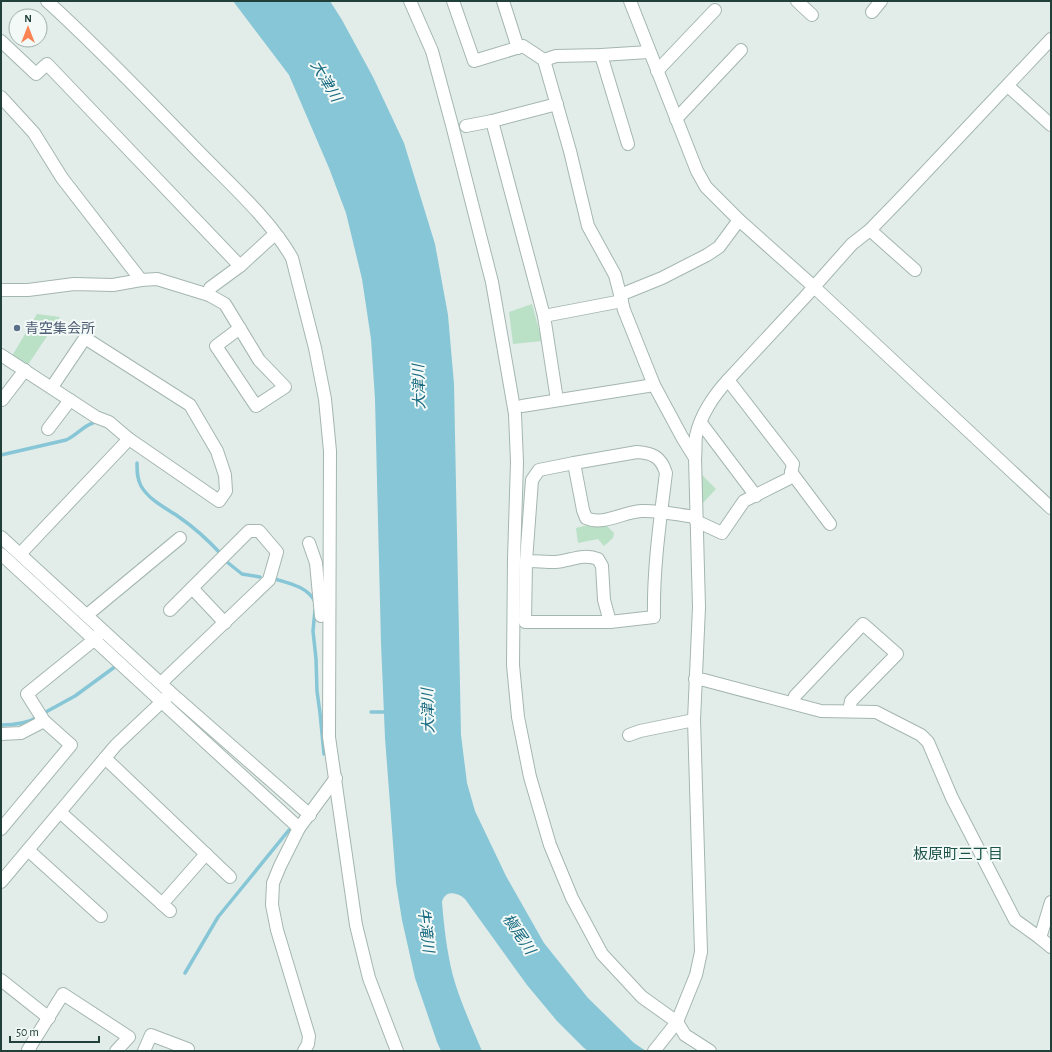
<svg xmlns="http://www.w3.org/2000/svg" width="1052" height="1052" font-family="'Alegreya Sans','Noto Sans JP',sans-serif">
	<style>
		.green { fill: #bae0c6 }
		.water { fill: #87c6d6 }
		.lines { fill: none; stroke-linecap: round; stroke-linejoin: round }
		.stream { stroke: #87c6d6; stroke-width: 3.5 }
		.minor-casing { stroke: #a4b6b1; stroke-width: 14 }
		.minor { stroke: #fff; stroke-width: 12 }
		.service-dot { fill: #5c6f8a; stroke: #f3f9f6; stroke-width: 1.5 }
		.labels { text-anchor: middle; stroke-width: 4; stroke-linejoin: round; paint-order: stroke }
		.service-label { font-size: 14px; fill: #4e5e75; stroke: #f3f9f6; text-anchor: start }
		.water-label { font-size: 15px; font-style: italic; fill: #176a80; stroke: #f3f9f6 }
		.neighbourhood-label { font-size: 15px; fill: #1b5348; stroke: #f3f9f6 }
	</style>
	<rect width="100%" height="100%" fill="#e2ede9"/>
	<!-- green -->
	<g class="green">
		<polygon points="532,304 542,341 513,344 509,312"/>
		<polygon points="37,314 60,317 27,366 12,356"/>
		<polygon points="700,473 716,489 701,505"/>
		<polygon points="588,525 606,525 614,533 613,538 604,546 598,539 578,543 576,528"/>
	</g>
	<!-- water -->
	<path class="water" d="M 233,1 L 330,1 L 342,20 L 373,77 L 404,143 L 435,244 L 448,315 L 454,384 L 461,735 L 467,783 L 475,811 L 506,876 L 544,943 L 588,998 L 634,1043 L 646,1051 L 588,1051 L 584,1048 L 557,1021 L 527,985 L 465,899 C 457,892 445,890 442,902 C 444,927 447,952 453,976 C 460,1001 472,1027 482,1051 L 441,1051 L 437,1042 L 415,978 L 402,920 L 396,883 L 385,738 L 381,643 L 375,399 L 371,339 L 362,279 L 346,213 L 329,168 L 289,75 Z"/>
	<g class="lines">
		<!-- stream -->
		<g class="stream">
			<path d="M 1,455 L 66,440 C 76,436 83,426 93,423"/>
			<path d="M 137,463 C 137,471 137,479 141,486 C 150,501 166,508 179,517 C 195,528 208,540 221,554"/>
			<polyline points="227,562 242,574 260,577"/>
			<path d="M 275,579 C 289,583 308,587 315,602"/>
			<polyline points="315,610 313,631 316,659 317,691 320,713 324,754"/>
			<polyline points="371,712 387,712"/>
			<polyline points="44,713 75,696 116,666"/>
			<path d="M 1,725 C 14,725 26,724 38,717"/>
			<polyline points="185,973 218,917 289,830"/>
		</g>
		<!-- minor casing -->
		<g class="minor-casing">
			<g id="minor">
				<path d="M 47,1 C 99,48 147,99 196,149 C 228,182 270,219 292,258 L 315,348 L 325,399 L 330,451 L 329,737 L 356,925 L 369,978 L 397,1051"/>
				<polyline points="410,1 432,51 452,125 492,282 515,414 517,462 514,559 513,665 518,717 530,777 550,845 572,898 602,954 642,997 677,1022 685,1035 710,1051"/>
				<polyline points="453,1 474,61 523,46 544,60 570,151 588,226 615,275 624,310 654,385 682,437 695,458"/>
				<polyline points="503,1 518,48"/>
				<polyline points="630,1 697,171 706,187 739,220 813,286 1051,508"/>
				<polyline points="797,1 812,15"/>
				<polyline points="872,12 881,1"/>
				<polyline points="1,41 36,74 47,64 240,266"/>
				<polyline points="601,55 628,144"/>
				<polyline points="544,60 556,56 601,55 649,52"/>
				<polyline points="657,71 715,10"/>
				<polyline points="1008,86 1051,125"/>
				<polyline points="1,97 34,133 62,178 141,280"/>
				<polyline points="676,119 741,50"/>
				<polyline points="492,121 544,316 557,400"/>
				<polyline points="466,126 492,121 557,104"/>
				<polyline points="870,230 915,270"/>
				<polyline points="1,290 28,290 74,284 113,285 141,280 157,279 209,295 225,304 259,360 285,387 256,406 216,346 240,328"/>
				<polyline points="209,295 210,288 240,266 275,234"/>
				<polyline points="620,295 662,278 707,255 719,247 739,220"/>
				<polyline points="544,316 622,301"/>
				<polyline points="1,355 96,417 109,422 129,439 219,501 226,491 225,475 217,451 190,405 85,338 52,387"/>
				<polyline points="2,400 25,370"/>
				<polyline points="522,406 654,385"/>
				<polyline points="701,423 756,496"/>
				<polyline points="48,429 70,400"/>
				<path d="M 637,452 C 653,453 661,457 666,473 C 660,521 653,569 654,617 L 610,622 L 525,622 L 526,561 L 532,480 L 539,470 L 574,463 Z"/>
				<path d="M 574,463 L 583,510 L 586,518 C 603,526 623,512 641,511 C 659,510 678,515 696,517"/>
				<polyline points="791,472 830,524"/>
				<polyline points="696,521 722,533 744,501 790,478 793,464 728,380"/>
				<polyline points="1,537 171,693 310,815"/>
				<polyline points="309,543 316,563 321,616"/>
				<polyline points="1,554 299,828"/>
				<polyline points="20,554 129,439"/>
				<path d="M 526,561 C 536,561 545,562 555,562 C 570,561 583,553 598,559 L 602,566 L 604,600 L 610,622"/>
				<polyline points="192,588 225,623"/>
				<polyline points="87,615 180,538"/>
				<polyline points="695,679 704,680 821,711 876,712 921,735 928,742 952,798 1015,920 1040,938"/>
				<polyline points="161,683 269,580 277,552 259,531 249,531 170,610"/>
				<polyline points="793,703 795,696 863,624 897,654 851,701 849,711"/>
				<polyline points="1,734 21,733 44,721"/>
				<polyline points="629,735 640,731 694,720"/>
				<polyline points="105,758 230,877"/>
				<polyline points="60,812 170,911"/>
				<polyline points="1,829 71,745 44,721 27,694 95,639 99,634"/>
				<polyline points="28,850 101,916"/>
				<polyline points="1,882 116,745 168,696"/>
				<polyline points="1051,902 1040,938 1051,947"/>
				<polyline points="162,904 206,854"/>
				<polyline points="1,980 49,1018"/>
				<polyline points="30,1051 28,1050 63,994 129,1037 116,1051"/>
				<polyline points="144,1051 151,1035 188,1049 187,1051"/>
				<polyline points="304,1051 308,1044 309,1036 277,930 272,905 273,883 280,866 299,828 336,778"/>
				<path d="M 654,1051 L 677,1022 L 696,975 L 701,952 L 694,720 L 699,607 L 695,458 C 696,451 695,443 696,436 C 700,416 714,395 728,380 L 805,297 L 852,244 L 870,230 L 903,196 L 1051,39"/>
			</g>
		</g>
		<!-- minor -->
		<use href="#minor" class="minor"/>
	</g>
	<!-- markers -->
	<circle class="service-dot" cx="17" cy="328" r="4"/>
	<g class="labels">
		<!-- service labels -->
		<g class="service-label">
			<text x="25" y="333">青空集会所</text>
		</g>
		<!-- water labels -->
		<g class="water-label">
			<text transform="translate(326 81) rotate(59)" y="5">大津川</text>
			<text transform="translate(419 387) rotate(-92)" y="5">大津川</text>
			<text transform="translate(428 711) rotate(-92)" y="5">大津川</text>
			<text transform="translate(426 930) rotate(83)" y="5">牛滝川</text>
			<text transform="translate(519 934) rotate(56)" y="5">槇尾川</text>
		</g>
		<!-- neighbourhood labels -->
		<g class="neighbourhood-label">
			<text x="958" y="859">板原町三丁目</text>
		</g>
	</g>
	<!-- border -->
	<rect width="1052" height="1052" fill="none" stroke="#214039" stroke-width="4"/>
	<!-- north arrow -->
	<g transform="translate(28 28)"><circle r="19" fill="#f3f9f6" stroke="#9fafaa"/>
	<path d="M0-3L7 15L0 10L-7 15Z" fill="#fa8353"/>
	<text y="-6" font-size="11" font-weight="bold" text-anchor="middle" fill="#214039">N</text>
	</g>
	<!-- scale -->
	<path d="M10 1036v6h89v-6" fill="none" stroke="#214039" stroke-width="2"/>
	<text x="16" y="1036" font-size="12" fill="#214039" stroke="#f3f9f6" stroke-width="3" paint-order="stroke">50 m</text>
</svg>
